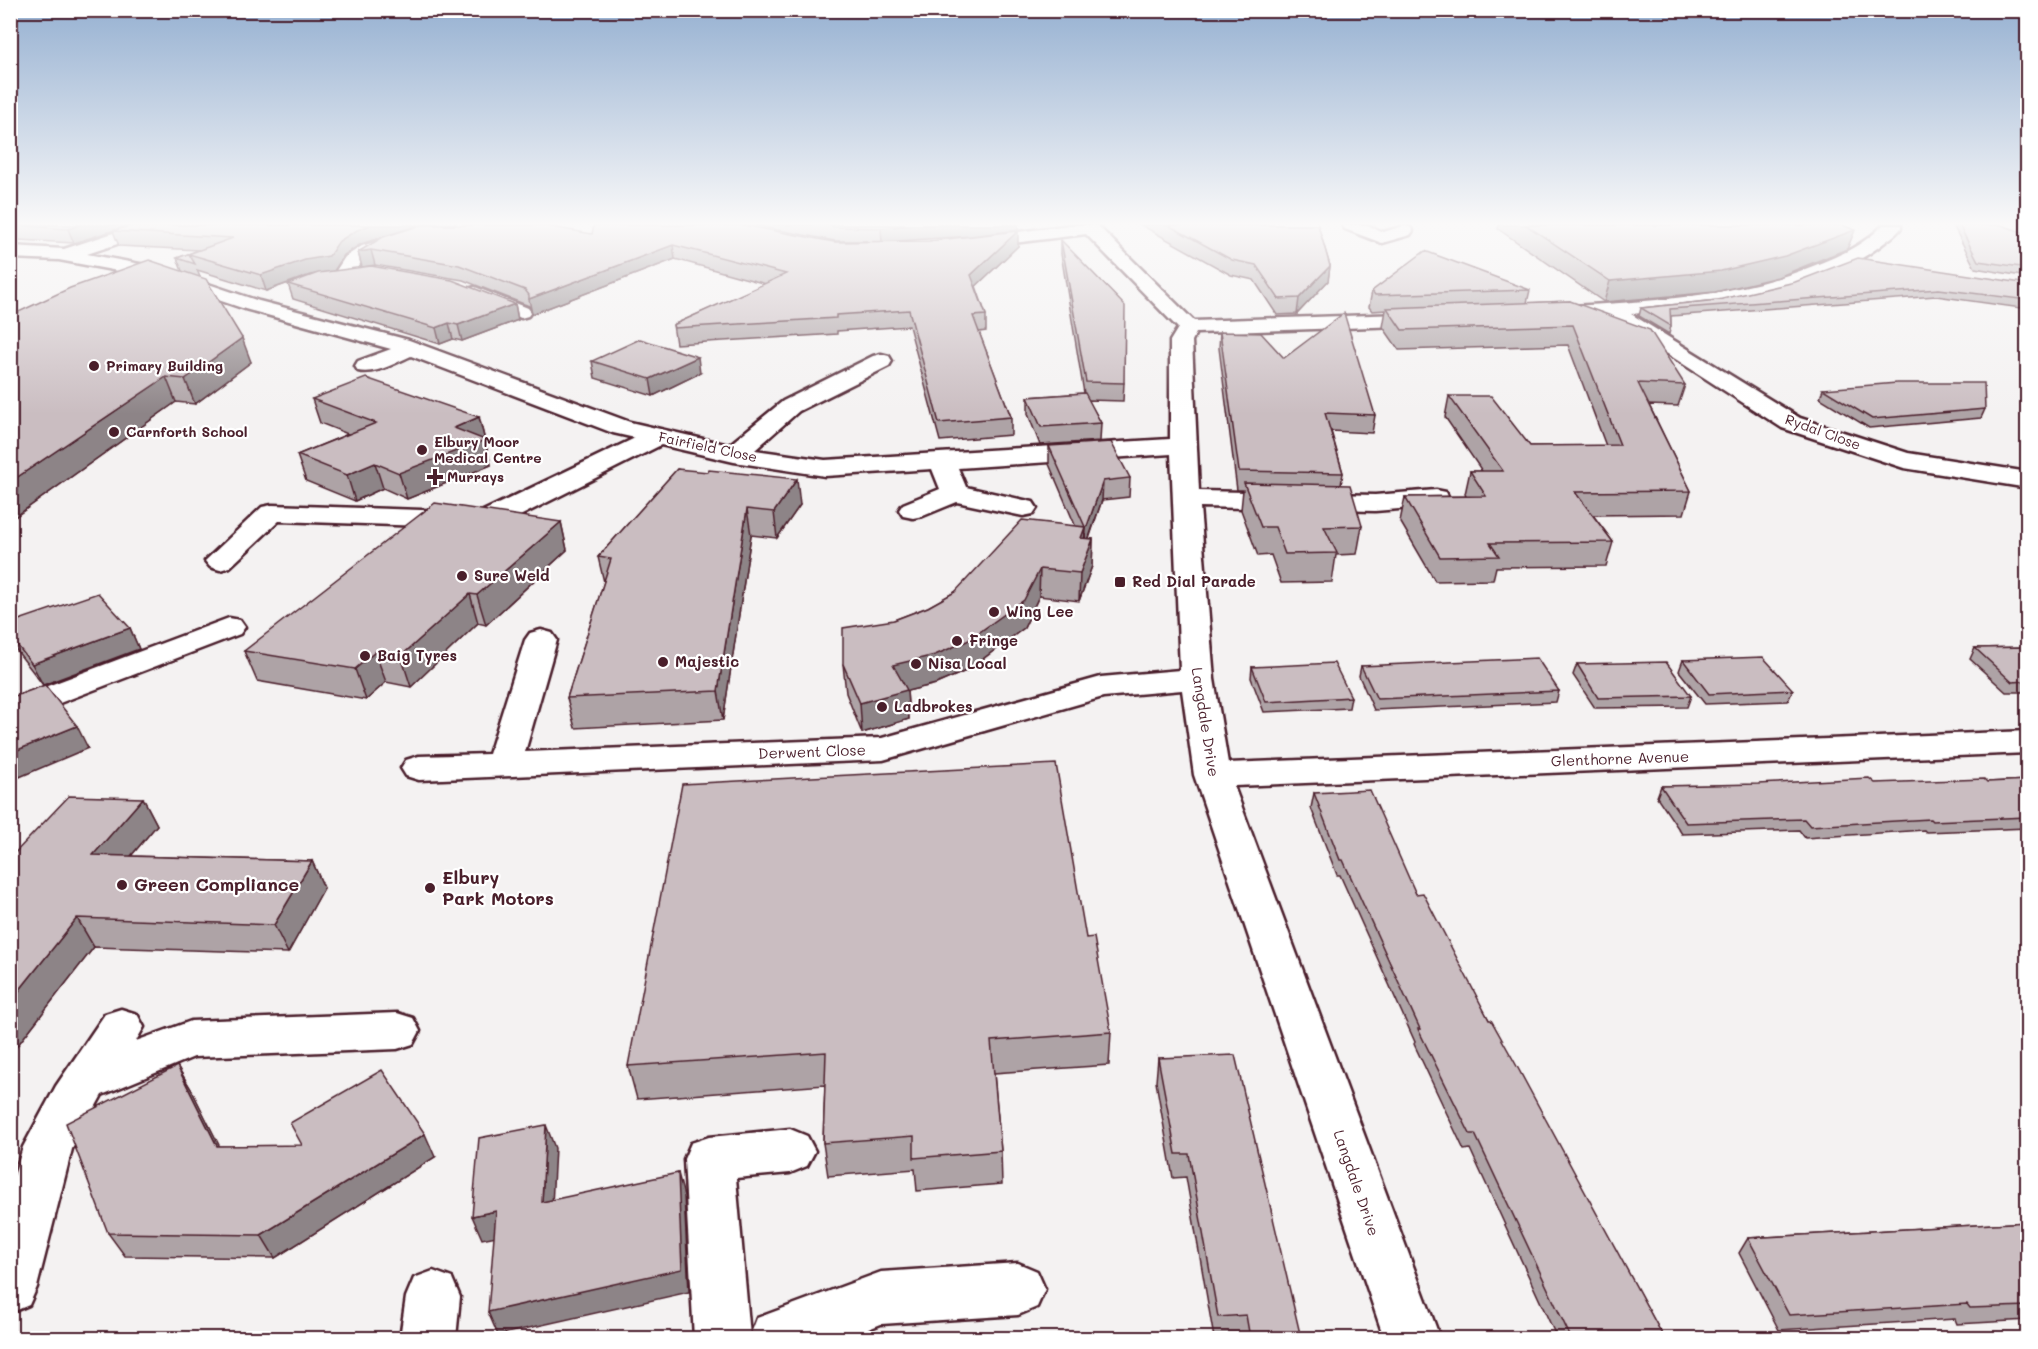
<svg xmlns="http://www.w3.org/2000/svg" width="2038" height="1349" font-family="Mali,sans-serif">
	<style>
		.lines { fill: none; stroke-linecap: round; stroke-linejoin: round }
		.minor-casing { stroke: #4a1f2b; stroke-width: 5 }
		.minor { fill: #fff; fill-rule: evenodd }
		.wall { fill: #aea3a6; stroke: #4a1f2b; stroke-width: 1.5 }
		.shaded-wall { fill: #8d8487; stroke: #4a1f2b; stroke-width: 1.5 }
		.building { fill: #cabdc1; stroke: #4a1f2b; stroke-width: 1.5 }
		.poi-dot { fill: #4a1f2b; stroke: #fff; stroke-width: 2 }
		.labels { text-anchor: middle; stroke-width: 4.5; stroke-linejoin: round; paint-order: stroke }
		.far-poi-label { font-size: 14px; font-weight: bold; fill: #4a1f2b; stroke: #fff; text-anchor: start }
		.far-street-label { font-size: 14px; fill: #4a1f2b; stroke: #fff }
		.poi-label { font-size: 15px; font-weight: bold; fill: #4a1f2b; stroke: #fff; text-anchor: start }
		.street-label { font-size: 15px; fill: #4a1f2b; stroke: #fff }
		.near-poi-label { font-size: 18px; font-weight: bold; fill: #4a1f2b; stroke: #fff; text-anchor: start }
	</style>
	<rect width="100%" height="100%" fill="#f4f2f2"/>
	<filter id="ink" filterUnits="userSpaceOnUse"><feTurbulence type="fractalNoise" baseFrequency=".0167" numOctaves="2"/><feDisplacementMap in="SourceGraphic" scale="12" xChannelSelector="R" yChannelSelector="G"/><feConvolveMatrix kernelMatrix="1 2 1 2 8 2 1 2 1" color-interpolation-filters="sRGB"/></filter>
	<g filter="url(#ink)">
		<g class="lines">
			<!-- minor casing -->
			<g class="minor-casing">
				<g id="minor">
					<path d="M 138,225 L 166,225 L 163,229 L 87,254 L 161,268 L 259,301 L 409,340 L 630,422 L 729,445 L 783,401 L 873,356 L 881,354 L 889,356 L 892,361 L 889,366 L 799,411 L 755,450 L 825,460 L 1170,439 L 1170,341 L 1178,328 L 1086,234 L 973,248 L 967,247 L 964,243 L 967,239 L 973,238 L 1070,225 L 1097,225 L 1194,321 L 1430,313 L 1437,315 L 1440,319 L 1437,323 L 1430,325 L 1196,333 L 1192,341 L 1199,491 L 1375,495 L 1436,490 L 1446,492 L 1449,498 L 1446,504 L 1436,506 L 1375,511 L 1200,507 L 1214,679 L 1228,763 L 2028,731 L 2028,753 L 1234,786 L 1440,1338 L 1384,1338 L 1194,775 L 1182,690 L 1103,697 L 883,760 L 419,780 L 406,776 L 401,768 L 406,760 L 419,756 L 489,754 L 525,640 L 530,633 L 541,630 L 552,633 L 557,640 L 525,752 L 882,738 L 1101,677 L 1180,670 L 1171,454 L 958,468 L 966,487 L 1033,502 L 1037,508 L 1033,514 L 1023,516 L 957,502 L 923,516 L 913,518 L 903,516 L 899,510 L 903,504 L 940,489 L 932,469 L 825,476 L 734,462 L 661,445 L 508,522 L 481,528 L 279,521 L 230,567 L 220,570 L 210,567 L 205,561 L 262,507 L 272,505 L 481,512 L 635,438 L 613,433 L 411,356 C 395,363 375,375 358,371 L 355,366 L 358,361 L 391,349 L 245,309 L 150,277 L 59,260 L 10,258 L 10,246 L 64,249 Z"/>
					<polygon points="427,225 455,225 452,229 374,254 359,265 348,282 334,282 331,278 345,257 362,246"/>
					<polygon points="1342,225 1367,225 1383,232 1404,226 1410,227 1413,231 1410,235 1382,243 1345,229"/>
					<path d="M 1883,225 L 1901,225 L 1901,228 C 1896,235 1887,240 1880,246 C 1810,298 1715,306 1631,314 L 1800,418 L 1908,453 L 2028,472 L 2028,488 L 1904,468 L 1782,428 L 1609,316 L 1553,319 L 1546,317 L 1543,313 L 1546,309 L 1553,307 C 1641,302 1730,299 1813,266 C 1839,256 1864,245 1883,225 Z"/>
					<polygon points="475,287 528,308 531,312 528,316 521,318 468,297 465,293 468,289"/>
					<polygon points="229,618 240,620 245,627 240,634 10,722 10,700"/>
					<polygon points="121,1009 137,1014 144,1027 136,1041 191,1021 397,1013 413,1018 420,1031 413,1044 397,1049 194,1057 102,1095 72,1149 37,1287 29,1305 10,1313 10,1189 23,1147 56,1086 105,1014"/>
					<polygon points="790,1129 807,1136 815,1151 807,1166 790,1173 736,1178 750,1336 757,1318 881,1272 1018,1263 1037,1271 1045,1289 1037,1307 1018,1315 881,1324 846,1338 694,1338 684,1159 691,1143 709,1137"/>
					<polygon points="433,1271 452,1278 460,1297 456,1338 400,1338 406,1297 414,1278"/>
				</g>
			</g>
			<!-- minor -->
			<use href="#minor" class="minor"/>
		</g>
		<!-- wall -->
		<g class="wall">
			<polygon points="10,225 130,225 74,243 19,240 10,241"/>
			<polygon points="133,225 419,225 361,244 344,255 334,271 515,304 518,320 462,341 453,339 440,344 293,299 288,284 315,274 266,291 197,270 200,277 251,362 195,404 176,402 12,519 10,519 10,316 182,271 177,258 199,250 119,246 113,231"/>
			<polygon points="422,225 592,234 834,242 867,241 835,241 753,225 1018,225 1018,230 971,236 890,241 1018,246 976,286 986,315 986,331 979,332 1011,417 1011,435 940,441 909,326 837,331 837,334 676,344 673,325 766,284 675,259 532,314 531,308 529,306 463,280 375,265 362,267 358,252"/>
			<polygon points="1141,225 1318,225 1330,266 1328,281 1297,314 1277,315 1254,280 1231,275"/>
			<polygon points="1499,225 1842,225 1855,230 1847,249 1778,277 1715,292 1604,302 1498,229"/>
			<polygon points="1953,225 2001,225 2028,234 2028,277 1975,268"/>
			<polygon points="1061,240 1124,383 1123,401 1088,400 1101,423 1100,441 1040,445 1028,414 1028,397 1084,393 1061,254"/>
			<polygon points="2028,284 2028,309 1936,296 1671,316 1671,326 1669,334 1639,316 1641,308 1718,300"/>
			<polygon points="1530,290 1527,303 1570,301 1685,385 1678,406 1649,405 1691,491 1684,514 1593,515 1613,542 1606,566 1496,567 1493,580 1435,581 1400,521 1405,497 1466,496 1465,494 1470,471 1482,471 1445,417 1449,396 1530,446 1606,446 1568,345 1399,350 1383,327 1386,310 1372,311 1369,307 1372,291"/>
			<polygon points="1220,332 1284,358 1375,415 1372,433 1331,431 1343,473 1341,485 1362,526 1357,554 1336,555 1332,582 1281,583 1271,555 1258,556 1241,510 1243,490 1237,490 1219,348"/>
			<polygon points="592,361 700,373 653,396 595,378"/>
			<polygon points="1823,389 1985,409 1981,418 1869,428 1820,398"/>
			<polygon points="312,399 479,417 491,465 407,499 383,488 355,501 306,481 297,455 348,434 320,423"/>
			<polygon points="1049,446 1130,478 1129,497 1102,500 1089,539 1093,539 1092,566 1079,601 1039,596 1024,628 968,670 936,684 907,691 909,719 862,733 846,693 843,664 894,620 928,607 1075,525 1049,464"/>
			<polygon points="677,469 800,505 777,538 751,535 723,720 575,728 567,698 604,582 598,557"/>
			<polygon points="561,522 567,550 486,625 478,623 411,687 386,682 366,700 257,681 244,651"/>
			<polygon points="10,623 130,628 139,649 43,685 14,647 10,641"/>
			<polygon points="2028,647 2028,692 2006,692 1970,659 1975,648"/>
			<polygon points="1683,660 1793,690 1788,701 1705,704 1679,671"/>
			<polygon points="1577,664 1691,696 1687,707 1595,708 1573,675"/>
			<polygon points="1361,666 1559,691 1556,702 1374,710 1359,676"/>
			<polygon points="1252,667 1351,697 1349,708 1264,712 1251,678"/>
			<polygon points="2028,780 2028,828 1926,832 1924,830 1805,838 1799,830 1682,834 1657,797 1661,786 1987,782"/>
			<polygon points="1314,793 1416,894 1489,1020 1664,1338 1557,1338 1470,1149 1464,1150 1414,1044 1415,1042 1340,875 1337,875 1311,808"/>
			<polygon points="143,798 157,825 131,856 312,861 324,888 288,953 94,947 10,1055 10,858"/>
			<polygon points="1086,938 1111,1032 1109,1065 994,1073 1001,1151 1002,1184 917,1191 915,1169 828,1176 823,1143 825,1085 637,1099 628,1066"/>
			<polygon points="1158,1058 1301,1338 1214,1338 1186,1177 1173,1178 1156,1082"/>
			<polygon points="177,1066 191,1089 219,1146 435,1157 275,1258 125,1256 108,1233"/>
			<polygon points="2028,1222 2028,1320 1957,1324 1955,1319 1779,1330 1739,1253 1748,1238"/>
		</g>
		<!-- shaded-wall -->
		<g class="shaded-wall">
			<polygon points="80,225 130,225 74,243 68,229"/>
			<polygon points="371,225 419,225 361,244 344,255 334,271 310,275 266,291 261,275 339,241 357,230"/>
			<polygon points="915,225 1018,225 1018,230 971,236 882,242 881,228"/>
			<polygon points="10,226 13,226 19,240 10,241"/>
			<polygon points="1855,230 1847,249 1778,277 1715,292 1604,302 1610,281"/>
			<polygon points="1018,231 1018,246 972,290 971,275"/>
			<polygon points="673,245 675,259 532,314 529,299"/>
			<polygon points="371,250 375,265 362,267 358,252"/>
			<polygon points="1330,266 1328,281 1297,314 1299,298"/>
			<polygon points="515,304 518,320 462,341 458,325"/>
			<polygon points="449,323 453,339 440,344 436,328"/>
			<polygon points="242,338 251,362 195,404 185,379"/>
			<polygon points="698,357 700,373 653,396 650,379"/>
			<polygon points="166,377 176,402 12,519 10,515 10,482"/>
			<polygon points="479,417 491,465 407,499 399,473 454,428"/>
			<polygon points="375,463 383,488 355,501 347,475"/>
			<polygon points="797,479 800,505 777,538 774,512"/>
			<polygon points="1103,481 1102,500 1085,549 1086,529"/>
			<polygon points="747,509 751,535 723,720 718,691"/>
			<polygon points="561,522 567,550 486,625 477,595"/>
			<polygon points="1085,527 1084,553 1081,538"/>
			<polygon points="1093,539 1092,566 1079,601 1080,573"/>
			<polygon points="1040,569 1039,596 1024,628 968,670 936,684 907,691 909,719 862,733 860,703 893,665"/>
			<polygon points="470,594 478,623 411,687 401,656"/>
			<polygon points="130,628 139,649 43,685 32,664"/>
			<polygon points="375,652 386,682 366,700 355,669"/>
			<polygon points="77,726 88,748 10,781 10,753"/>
			<polygon points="143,798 157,825 109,882 93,855"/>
			<polygon points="312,861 324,888 288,953 274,925"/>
			<polygon points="77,918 94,947 10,1055 10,1002"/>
			<polygon points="177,1066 191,1089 231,1169 217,1146"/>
			<polygon points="546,1125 555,1148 551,1225 542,1202"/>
			<polygon points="425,1134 435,1157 275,1258 261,1235"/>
			<polygon points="678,1173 684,1196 689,1292 498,1335 488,1312"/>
			<polygon points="496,1211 506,1234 482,1239 472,1216"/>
		</g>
		<!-- building -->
		<g class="building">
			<polygon points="10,225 80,225 68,229"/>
			<polygon points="133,225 371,225 357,230 339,241 329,256 305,260 261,275 189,254 195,264 177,258 233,238 113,231"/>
			<polygon points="422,225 540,225 592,234 594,225 743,225 834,242 929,241 1018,231 971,275 986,315 973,316 1011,417 939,423 909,310 836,315 836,318 674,328 673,325 786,274 673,245 529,299 529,295 525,290 459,265 371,250 358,252 383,237"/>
			<polygon points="827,225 915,225 881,228 834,227"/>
			<polygon points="1168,225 1318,225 1330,266 1299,298 1279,299 1256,265 1232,260"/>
			<polygon points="1526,225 1842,225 1855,230 1785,256 1721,271 1610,281"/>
			<polygon points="1959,225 2001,225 2028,234 2028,268 1978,261"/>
			<polygon points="1061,240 1125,306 1124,383 1086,382"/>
			<polygon points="1425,251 1530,290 1375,295 1372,291"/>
			<polygon points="1858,258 2028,284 2028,300 1939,289 1670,309 1671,326 1641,308 1718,300 1795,282"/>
			<polygon points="149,260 206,279 242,338 185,379 166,377 10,482 10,316 70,288"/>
			<polygon points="371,266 452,280 515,304 458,325 449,323 436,328 288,284 318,273"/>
			<polygon points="1570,301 1650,330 1685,385 1638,383 1691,491 1575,492 1613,542 1490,543 1499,556 1440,557 1405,497 1486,496 1470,471 1503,471 1449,396 1491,396 1530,446 1620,445 1573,325 1402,330 1387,308"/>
			<polygon points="1344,313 1375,415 1325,413 1343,473 1239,471 1220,332 1261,333 1284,358"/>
			<polygon points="640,339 698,357 650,379 592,361"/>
			<polygon points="366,378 479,417 454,428 485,440 399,473 375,463 347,475 297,455 376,423 312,399"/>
			<polygon points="1897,383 1984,383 1985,409 1872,419 1823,389"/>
			<polygon points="1085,393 1101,423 1041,427 1028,397"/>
			<polygon points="1111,442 1130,478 1103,481 1086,529 1049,446"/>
			<polygon points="677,469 708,472 709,470 797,479 774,512 747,509 718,691 567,698 611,559 598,557"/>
			<polygon points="1244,483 1350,485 1362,526 1324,527 1337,553 1285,554 1275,527 1261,527"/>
			<polygon points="435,503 561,522 477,595 470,594 401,656 375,652 355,669 244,651"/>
			<polygon points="1022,520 1085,527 1081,538 1093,539 1080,573 1040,569 1024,600 967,641 935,655 893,665 907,690 860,703 843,664 843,628 894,620 928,607 955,592"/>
			<polygon points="98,593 130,628 32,664 10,636 10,623"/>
			<polygon points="2028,647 2028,681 2012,682 1975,648"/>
			<polygon points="1763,657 1793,690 1709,694 1683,660"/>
			<polygon points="1537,658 1559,691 1377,699 1361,666"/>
			<polygon points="1666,662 1691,696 1598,698 1577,664"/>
			<polygon points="1334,663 1351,697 1266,702 1252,667"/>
			<polygon points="45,685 77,726 10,753 10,698"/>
			<polygon points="1056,764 1086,938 1094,937 1111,1032 991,1041 1001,1151 914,1158 914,1136 823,1143 826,1052 628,1066 682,784"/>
			<polygon points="1869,778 1875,783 1984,779 1987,782 2028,780 2028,817 1932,821 1930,819 1810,826 1804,819 1686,823 1661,786 1758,784"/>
			<polygon points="1370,790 1416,894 1423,893 1489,1020 1491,1020 1519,1070 1664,1338 1571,1338 1475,1134 1470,1134 1418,1029 1420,1029 1343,860 1340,860 1314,793"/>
			<polygon points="69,796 143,798 93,855 312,861 274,925 77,918 10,1002 10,858"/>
			<polygon points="1235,1055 1301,1338 1250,1338 1246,1315 1218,1317 1189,1154 1176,1154 1158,1058"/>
			<polygon points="177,1066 217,1146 302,1145 290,1123 382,1070 425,1134 261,1235 108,1233 66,1123"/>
			<polygon points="546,1125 542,1202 678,1173 682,1269 488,1312 496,1211 472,1216 479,1138"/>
			<polygon points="2028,1222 2028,1306 1970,1308 1967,1304 1789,1315 1748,1238"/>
		</g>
	</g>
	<!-- sky -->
	<linearGradient id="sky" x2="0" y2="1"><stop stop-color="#95b0d1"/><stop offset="0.54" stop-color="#faf9f9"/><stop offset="1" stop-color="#faf9f9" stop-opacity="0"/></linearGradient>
	<rect width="2038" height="414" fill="url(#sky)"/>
	<!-- markers -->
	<g class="poi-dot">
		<circle cx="94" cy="366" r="6"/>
		<circle cx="114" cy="432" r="6"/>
		<circle cx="422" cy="450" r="6"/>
		<path d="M432 468h6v6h6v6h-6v6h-6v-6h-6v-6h6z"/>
		<circle cx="462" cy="576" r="6"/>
		<rect x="1114" y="576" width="12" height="12" rx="3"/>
		<circle cx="994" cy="612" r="6"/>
		<circle cx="957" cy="641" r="6"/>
		<circle cx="365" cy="656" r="6"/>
		<circle cx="663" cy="662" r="6"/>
		<circle cx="916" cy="664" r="6"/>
		<circle cx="882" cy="707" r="6"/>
		<circle cx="122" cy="885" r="6"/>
		<circle cx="430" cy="888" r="6"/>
	</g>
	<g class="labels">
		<!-- far-poi labels -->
		<g class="far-poi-label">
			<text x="106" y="371">Primary Building</text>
			<text x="126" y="437">Carnforth School</text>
			<text x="434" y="447">Elbury Moor<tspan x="434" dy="16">Medical Centre</tspan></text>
			<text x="447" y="482">Murrays</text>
		</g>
		<!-- far-street labels -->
		<g class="far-street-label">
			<text transform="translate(1823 432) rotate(20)" y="5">Rydal Close</text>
			<text transform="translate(708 447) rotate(12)" y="5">Fairfield Close</text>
		</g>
		<!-- poi labels -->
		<g class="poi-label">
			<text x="474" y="581">Sure Weld</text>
			<text x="1132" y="587">Red Dial Parade</text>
			<text x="1006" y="617">Wing Lee</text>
			<text x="969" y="646">Fringe</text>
			<text x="377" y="661">Baig Tyres</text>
			<text x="675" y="667">Majestic</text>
			<text x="928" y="669">Nisa Local</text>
			<text x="894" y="712">Ladbrokes</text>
		</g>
		<!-- street labels -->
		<g class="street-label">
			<text transform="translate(1205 722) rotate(81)" y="5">Langdale Drive</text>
			<text transform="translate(812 752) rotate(-2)" y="5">Derwent Close</text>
			<text transform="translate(1620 759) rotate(-2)" y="5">Glenthorne Avenue</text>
			<text transform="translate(1356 1183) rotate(71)" y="5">Langdale Drive</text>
		</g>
		<!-- near-poi labels -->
		<g class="near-poi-label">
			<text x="442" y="884">Elbury<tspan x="442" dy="21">Park Motors</tspan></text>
			<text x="134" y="891">Green Compliance</text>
		</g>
	</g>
	<!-- margin -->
	<rect width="2038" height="1349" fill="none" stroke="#fff" stroke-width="36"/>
	<rect x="18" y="18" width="2002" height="1313" fill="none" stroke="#4a1f2b" stroke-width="2" filter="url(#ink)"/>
</svg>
